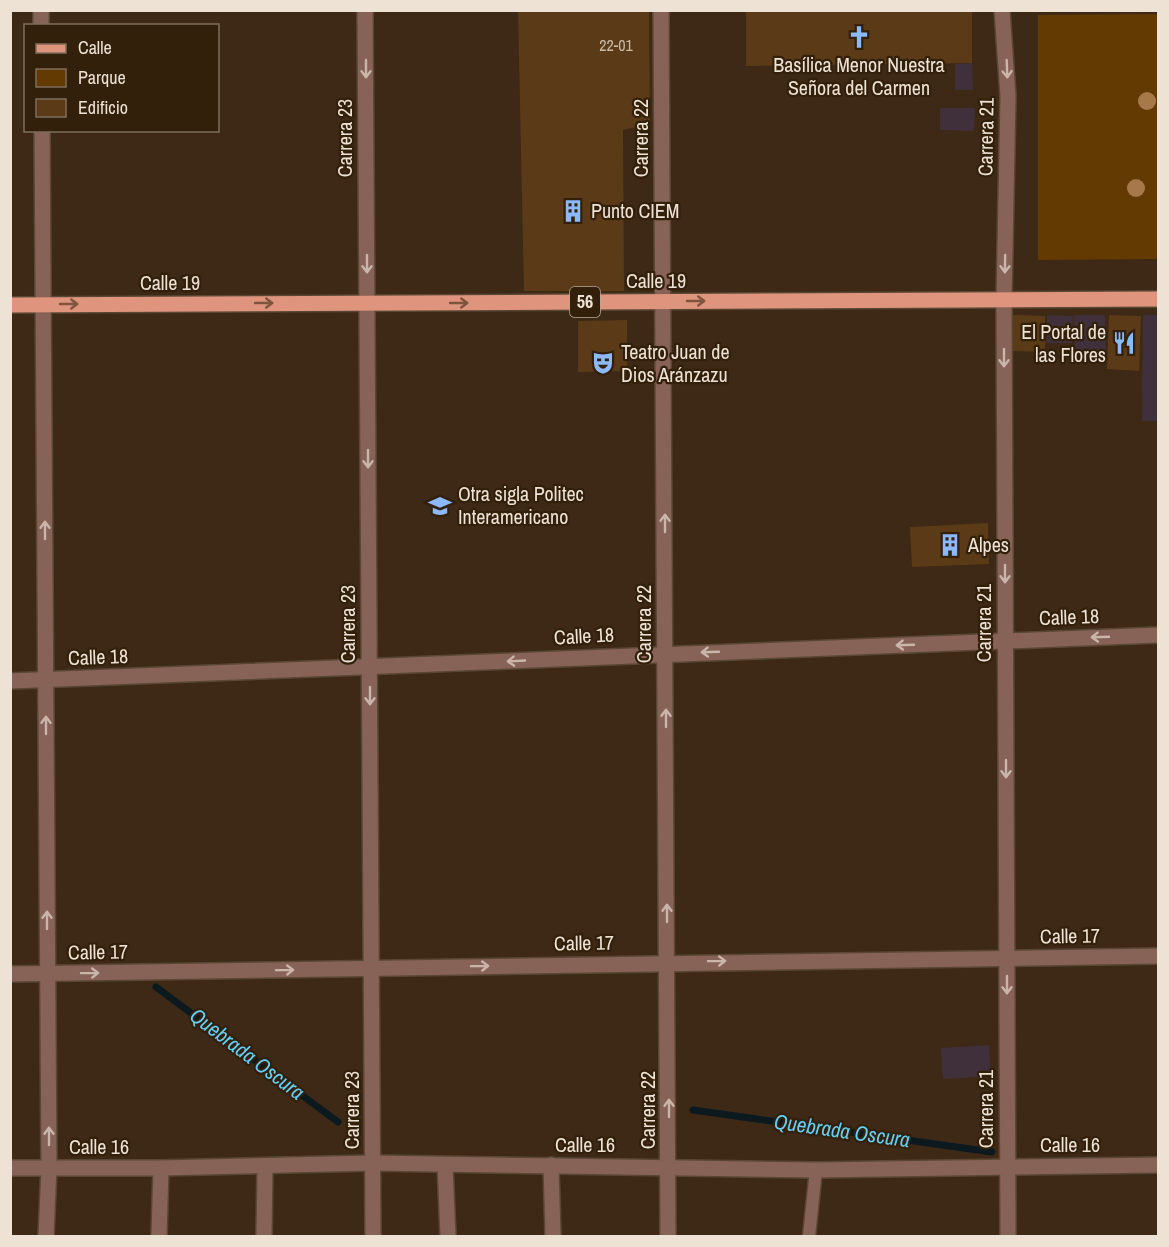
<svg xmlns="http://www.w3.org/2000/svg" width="1169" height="1247" font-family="'Archivo Narrow',sans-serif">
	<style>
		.commercial { fill: #40303b }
		.green { fill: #633a01 }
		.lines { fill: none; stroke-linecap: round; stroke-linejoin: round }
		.stream { stroke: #0c1a20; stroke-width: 7 }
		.building { fill: #5b3b17 }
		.service-casing { stroke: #594734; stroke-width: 15 }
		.pedestrian-casing { stroke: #594734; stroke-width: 18 }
		.minor-casing { stroke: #594734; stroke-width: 18 }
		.primary-casing { stroke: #594734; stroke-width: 18 }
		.service { stroke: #866257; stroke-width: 12 }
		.pedestrian { stroke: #866257; stroke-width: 15 }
		.minor { stroke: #866257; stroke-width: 15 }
		.primary { stroke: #de947d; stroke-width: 15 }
		.tree { fill: #a6784a }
		.oneway { stroke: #cab5a9 }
		.oneway2 { stroke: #7f543e }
		.labels { text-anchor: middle; stroke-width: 4.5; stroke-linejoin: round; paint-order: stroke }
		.number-label { font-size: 16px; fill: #c9b8a6 }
		.shield { fill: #32200b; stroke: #b6a898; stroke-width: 1.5 }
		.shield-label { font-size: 18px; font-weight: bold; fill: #eee2d5 }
		.poi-label { font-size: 20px; fill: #eee2d5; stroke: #32200b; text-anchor: start }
		.street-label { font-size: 20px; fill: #eee2d5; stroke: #32200b }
		.water-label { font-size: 21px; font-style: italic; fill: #63d0f7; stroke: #32200b }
	</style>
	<rect width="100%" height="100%" fill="#3d2915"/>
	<!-- commercial -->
	<g class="commercial">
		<polygon points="972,63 973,90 955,90 955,64"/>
		<polygon points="940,108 975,108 974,131 940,130"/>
		<polygon points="1047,315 1073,316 1072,343 1047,343"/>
		<polygon points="1074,315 1105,315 1106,361 1075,361"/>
		<polygon points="1143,315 1158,315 1158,421 1142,421"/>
		<polygon points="989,1045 991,1076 943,1079 941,1048"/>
	</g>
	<!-- green -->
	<polygon class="green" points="1158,14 1158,259 1038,260 1038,15"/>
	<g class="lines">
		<!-- stream -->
		<g class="stream">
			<polyline points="156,987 338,1122"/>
			<polyline points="693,1110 992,1152"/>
		</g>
	</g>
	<!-- building -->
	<g class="building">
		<polygon points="518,10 649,10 650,124 623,130 624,291 524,291"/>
		<polygon points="746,10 972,10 972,63 746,66"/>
		<polygon points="1013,315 1045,316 1045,352 1012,351"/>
		<polygon points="1109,315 1141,316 1139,371 1107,369"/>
		<polygon points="627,320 627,371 578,372 578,321"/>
		<polygon points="988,523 989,564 912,567 910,527"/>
	</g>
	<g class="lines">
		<!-- service casing -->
		<g class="service-casing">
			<polyline id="service" points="809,1236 816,1170"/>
		</g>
		<!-- pedestrian casing -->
		<g class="pedestrian-casing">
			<g id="pedestrian">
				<polyline points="445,1165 448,1236"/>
				<polyline points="551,1165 553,1236"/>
				<polyline points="264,1236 265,1166"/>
			</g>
		</g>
		<!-- minor casing -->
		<g class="minor-casing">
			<g id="minor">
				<polyline points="41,10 41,26"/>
				<polyline points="365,10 373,1236"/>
				<polyline points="661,10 668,1236"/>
				<polyline points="1002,10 1008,96 1004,300 1008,1236"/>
				<polyline points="42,130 49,1168 46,1236"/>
				<polyline points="10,681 1158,635"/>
				<polyline points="10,974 1158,956"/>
				<polyline points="10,1168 161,1168 373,1163 816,1170 1158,1165"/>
				<polyline points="159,1236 161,1168"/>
			</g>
		</g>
		<!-- primary casing -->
		<g class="primary-casing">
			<polyline id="primary" points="10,305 1158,299"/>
		</g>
		<!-- service -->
		<use href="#service" class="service"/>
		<!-- pedestrian -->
		<use href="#pedestrian" class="pedestrian"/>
		<!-- minor -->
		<use href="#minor" class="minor"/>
		<!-- primary -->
		<use href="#primary" class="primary"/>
	</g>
	<!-- trees -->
	<g class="tree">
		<circle cx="1147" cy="101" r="9"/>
		<circle cx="1136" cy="188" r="9"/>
	</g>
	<!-- one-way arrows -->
	<defs><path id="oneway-shaft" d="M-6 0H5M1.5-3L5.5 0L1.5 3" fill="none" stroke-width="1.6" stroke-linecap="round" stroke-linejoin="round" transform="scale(1.5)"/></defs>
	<g class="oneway">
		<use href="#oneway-shaft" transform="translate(366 69) rotate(90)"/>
		<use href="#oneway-shaft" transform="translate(1007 69) rotate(88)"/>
		<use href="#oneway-shaft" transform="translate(367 264) rotate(90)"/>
		<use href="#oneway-shaft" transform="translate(1005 264) rotate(91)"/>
		<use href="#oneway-shaft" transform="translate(1004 358) rotate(90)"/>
		<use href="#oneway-shaft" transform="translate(368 459) rotate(90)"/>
		<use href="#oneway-shaft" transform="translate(665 523) rotate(-90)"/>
		<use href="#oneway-shaft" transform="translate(45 530) rotate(-90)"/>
		<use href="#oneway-shaft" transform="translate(1005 574) rotate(90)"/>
		<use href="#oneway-shaft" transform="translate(1100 637) rotate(178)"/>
		<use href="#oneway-shaft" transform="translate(905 645) rotate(178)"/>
		<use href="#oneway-shaft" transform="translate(710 652) rotate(178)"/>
		<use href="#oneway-shaft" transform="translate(516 661) rotate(177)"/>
		<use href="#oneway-shaft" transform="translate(370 696) rotate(90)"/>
		<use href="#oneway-shaft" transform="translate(666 718) rotate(-90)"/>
		<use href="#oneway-shaft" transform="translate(46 725) rotate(-90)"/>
		<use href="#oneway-shaft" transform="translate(1006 769) rotate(90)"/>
		<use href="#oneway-shaft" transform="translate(667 913) rotate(-90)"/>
		<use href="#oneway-shaft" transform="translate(47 920) rotate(-90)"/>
		<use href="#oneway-shaft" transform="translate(717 961) rotate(-1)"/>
		<use href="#oneway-shaft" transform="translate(480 966) rotate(-1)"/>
		<use href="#oneway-shaft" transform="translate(285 970) rotate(-1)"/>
		<use href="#oneway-shaft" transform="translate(90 973) rotate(-1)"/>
		<use href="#oneway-shaft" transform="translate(1007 985) rotate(90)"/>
		<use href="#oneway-shaft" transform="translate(669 1108) rotate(-90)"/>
		<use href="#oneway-shaft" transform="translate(49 1136) rotate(-90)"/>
	</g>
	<g class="oneway2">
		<use href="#oneway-shaft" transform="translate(696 301)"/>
		<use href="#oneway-shaft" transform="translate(264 303)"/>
		<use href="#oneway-shaft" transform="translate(459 303)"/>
		<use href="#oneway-shaft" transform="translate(69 304)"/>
	</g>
	<!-- icons -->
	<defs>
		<g id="church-bare" transform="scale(1.8)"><path d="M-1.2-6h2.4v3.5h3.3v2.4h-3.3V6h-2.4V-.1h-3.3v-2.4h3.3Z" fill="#8bb9fc" stroke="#32200b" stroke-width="2.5" paint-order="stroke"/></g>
		<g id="building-bare" transform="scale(1.8)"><path d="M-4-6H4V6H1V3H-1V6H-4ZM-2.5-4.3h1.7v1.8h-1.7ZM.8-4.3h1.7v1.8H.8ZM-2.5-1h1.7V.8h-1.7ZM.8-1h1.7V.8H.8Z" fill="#8bb9fc" stroke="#32200b" stroke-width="2.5" paint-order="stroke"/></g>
		<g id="restaurant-bare" transform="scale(1.8)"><path d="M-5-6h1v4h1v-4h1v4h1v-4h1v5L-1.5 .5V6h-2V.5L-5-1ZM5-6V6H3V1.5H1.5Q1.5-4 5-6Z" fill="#8bb9fc" stroke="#32200b" stroke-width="2.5" paint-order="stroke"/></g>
		<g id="theatre-bare" transform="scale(1.8)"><path d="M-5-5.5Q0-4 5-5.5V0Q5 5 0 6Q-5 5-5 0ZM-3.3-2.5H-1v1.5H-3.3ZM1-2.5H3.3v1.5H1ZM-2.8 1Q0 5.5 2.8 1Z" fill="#8bb9fc" stroke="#32200b" stroke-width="2.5" paint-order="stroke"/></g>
		<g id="school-bare" transform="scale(1.8)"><path d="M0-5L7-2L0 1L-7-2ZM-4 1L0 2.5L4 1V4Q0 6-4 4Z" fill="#8bb9fc" stroke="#32200b" stroke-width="2.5" paint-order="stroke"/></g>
	</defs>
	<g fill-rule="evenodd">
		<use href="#church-bare" x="859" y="37"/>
		<use href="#building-bare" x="573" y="211"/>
		<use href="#restaurant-bare" x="1124" y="343"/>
		<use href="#theatre-bare" x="603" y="363"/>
		<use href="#school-bare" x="440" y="506"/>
		<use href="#building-bare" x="950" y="545"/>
	</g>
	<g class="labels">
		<!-- number labels -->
		<g class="number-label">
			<text x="616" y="51">22-01</text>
		</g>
		<!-- shield labels -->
		<rect class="shield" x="570" y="287" width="30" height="30" rx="4.5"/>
		<g class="shield-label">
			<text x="585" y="308">56</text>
		</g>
		<!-- poi labels -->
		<g class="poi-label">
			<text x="859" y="72" text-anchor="middle">Basílica Menor Nuestra<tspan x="859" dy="23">Señora del Carmen</tspan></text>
			<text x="591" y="218">Punto CIEM</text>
			<text x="1106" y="339" text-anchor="end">El Portal de<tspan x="1106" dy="23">las Flores</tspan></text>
			<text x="621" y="359">Teatro Juan de<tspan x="621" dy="23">Dios Aránzazu</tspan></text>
			<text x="458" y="501">Otra sigla Politec<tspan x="458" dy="23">Interamericano</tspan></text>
			<text x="968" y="552">Alpes</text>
		</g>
		<!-- street labels -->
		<g class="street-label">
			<text transform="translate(986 137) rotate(-89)" y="7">Carrera 21</text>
			<text transform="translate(345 138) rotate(-90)" y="7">Carrera 23</text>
			<text transform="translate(641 138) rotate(-90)" y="7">Carrera 22</text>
			<text x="656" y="288">Calle 19</text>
			<text x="170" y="290">Calle 19</text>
			<text transform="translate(1069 617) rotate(-2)" y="7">Calle 18</text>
			<text transform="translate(984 623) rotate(-90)" y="7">Carrera 21</text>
			<text transform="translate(348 624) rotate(-90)" y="7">Carrera 23</text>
			<text transform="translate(644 624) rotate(-90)" y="7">Carrera 22</text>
			<text transform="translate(584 636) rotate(-3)" y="7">Calle 18</text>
			<text transform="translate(98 657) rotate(-2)" y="7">Calle 18</text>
			<text transform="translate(1070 936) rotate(-1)" y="7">Calle 17</text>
			<text transform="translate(584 943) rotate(-1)" y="7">Calle 17</text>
			<text transform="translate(98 952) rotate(-1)" y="7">Calle 17</text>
			<text transform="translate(986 1109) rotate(-90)" y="7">Carrera 21</text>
			<text transform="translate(352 1110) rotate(-90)" y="7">Carrera 23</text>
			<text transform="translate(648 1110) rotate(-90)" y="7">Carrera 22</text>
			<text x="585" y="1152">Calle 16</text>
			<text x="1070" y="1152">Calle 16</text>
			<text x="99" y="1154">Calle 16</text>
		</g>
		<!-- water labels -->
		<g class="water-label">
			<text transform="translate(247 1054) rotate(37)" y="7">Quebrada Oscura</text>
			<text transform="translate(842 1131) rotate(8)" y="7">Quebrada Oscura</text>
		</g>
	</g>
	<!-- border -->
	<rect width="1169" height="1247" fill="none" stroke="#eee2d5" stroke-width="24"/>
	<!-- legend -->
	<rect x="24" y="24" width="195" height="108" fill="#32200b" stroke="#7d6e5c" stroke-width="1.5"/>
	<rect x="36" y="44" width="30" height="9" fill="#de947d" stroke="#7d6e5c" stroke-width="1.5"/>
	<text x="78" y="54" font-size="18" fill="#eee2d5">Calle</text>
	<rect x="36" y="69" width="30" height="18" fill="#633a01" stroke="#7d6e5c" stroke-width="1.5"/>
	<text x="78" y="84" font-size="18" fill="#eee2d5">Parque</text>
	<rect x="36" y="99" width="30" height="18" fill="#5b3b17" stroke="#7d6e5c" stroke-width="1.5"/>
	<text x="78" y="114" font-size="18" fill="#eee2d5">Edificio</text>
</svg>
